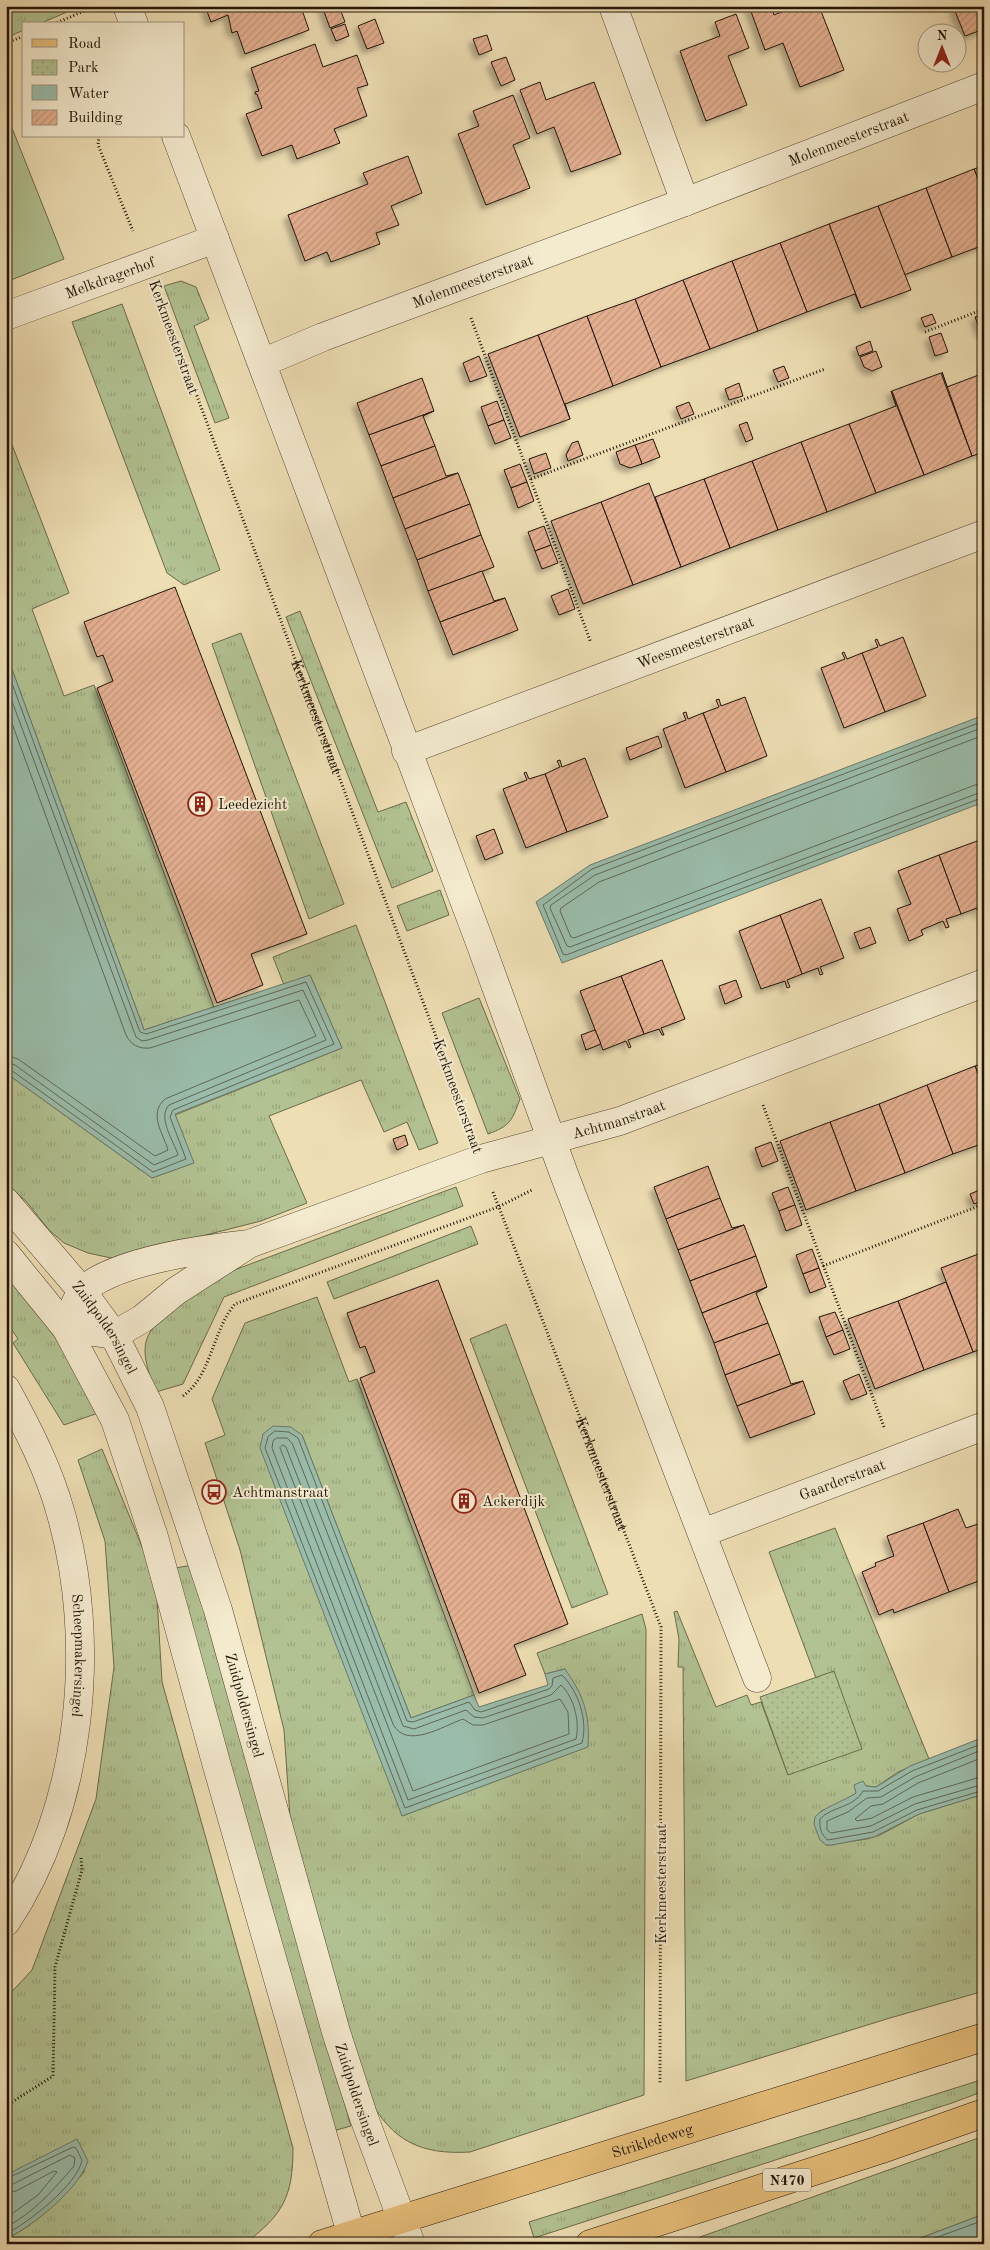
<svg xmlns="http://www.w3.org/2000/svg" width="990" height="2250" font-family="'Old Standard TT',serif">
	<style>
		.grass { fill: url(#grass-tufts); stroke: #6a6b4c }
		.park { fill: url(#park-dots); stroke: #6a6b4c }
		.pitch { fill: #b2c292; stroke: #6a6b4c }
		.water { fill: #9abcaa; stroke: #6a7969 }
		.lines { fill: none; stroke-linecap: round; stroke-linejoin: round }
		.shore { stroke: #5e6858; stroke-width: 1 }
		.building { fill: url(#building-hatch); stroke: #211407; filter: url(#shadow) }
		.minor-casing { stroke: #544632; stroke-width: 29 }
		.tertiary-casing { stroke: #544632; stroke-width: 29 }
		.primary-casing { stroke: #211407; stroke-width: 29 }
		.path { stroke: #211407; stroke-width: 3; stroke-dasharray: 1 2.5; stroke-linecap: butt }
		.minor { stroke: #f4eace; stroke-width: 28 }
		.tertiary { stroke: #f4eace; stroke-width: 28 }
		.primary { stroke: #e7bf7a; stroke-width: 28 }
		.labels { text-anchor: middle; stroke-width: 4; stroke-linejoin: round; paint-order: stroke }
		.shield { fill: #f4eace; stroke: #605443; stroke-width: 1 }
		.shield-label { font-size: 14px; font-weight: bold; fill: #211407 }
		.street-label { font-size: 15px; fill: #211407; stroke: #f4eace }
		.poi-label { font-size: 15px; fill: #211407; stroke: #f4eace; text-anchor: start }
	</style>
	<defs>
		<pattern id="grass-tufts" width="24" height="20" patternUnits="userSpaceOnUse" patternTransform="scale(1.25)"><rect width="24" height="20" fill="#b2c292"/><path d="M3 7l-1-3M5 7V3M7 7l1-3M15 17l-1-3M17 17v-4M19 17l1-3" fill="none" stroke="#99a67c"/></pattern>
		<pattern id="park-dots" width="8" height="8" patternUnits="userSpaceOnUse" patternTransform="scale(1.25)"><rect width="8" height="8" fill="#b2c292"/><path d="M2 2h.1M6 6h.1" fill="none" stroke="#99a67c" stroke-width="1.8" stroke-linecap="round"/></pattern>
		<pattern id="building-hatch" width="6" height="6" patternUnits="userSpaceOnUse" patternTransform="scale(1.25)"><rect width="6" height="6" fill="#e3af90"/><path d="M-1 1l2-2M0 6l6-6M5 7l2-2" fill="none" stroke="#c2967b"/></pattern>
		<filter id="shadow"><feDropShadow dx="-4.5" dy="4.5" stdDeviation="2.5" flood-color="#0004"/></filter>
	</defs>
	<rect width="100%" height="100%" fill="#eedeb4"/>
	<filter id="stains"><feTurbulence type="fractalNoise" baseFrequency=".004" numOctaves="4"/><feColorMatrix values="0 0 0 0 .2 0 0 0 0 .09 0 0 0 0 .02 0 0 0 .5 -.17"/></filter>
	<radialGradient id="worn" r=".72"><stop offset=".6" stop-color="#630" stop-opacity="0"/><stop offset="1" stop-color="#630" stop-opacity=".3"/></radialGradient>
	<!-- grass -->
	<g class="grass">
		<polygon points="6,6 65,6 67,12 39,24 24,24 24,30 6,38"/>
		<polygon points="181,281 196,287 209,319 194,326 229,418 215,423 164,286"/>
		<polygon points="122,304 220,570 184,585 167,573 72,322"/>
		<polygon points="6,429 69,593 32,609 64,696 94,685 214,1007 144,1030 6,653"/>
		<polygon points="300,611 378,812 406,802 433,871 392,888 286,617"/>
		<polygon points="241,633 344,904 309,919 212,644"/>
		<polygon points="440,890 449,915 407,931 397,906"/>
		<polygon points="356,925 438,1143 419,1150 407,1122 384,1132 361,1080 269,1116 307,1203 261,1221 194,1238 142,1255 111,1258 88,1253 64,1243 49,1230 26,1201 6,1185 6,1073 152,1178 193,1163 175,1115 342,1048 310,975 284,985 273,957"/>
		<path d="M 479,998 L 520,1099 C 512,1121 510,1126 488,1134 L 442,1013 Z"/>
		<path d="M 456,1187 L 463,1206 L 224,1297 L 183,1384 L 156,1392 C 150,1376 140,1353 148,1336 C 159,1313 207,1285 229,1272 Z"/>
		<polygon points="471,1226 478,1244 334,1299 327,1282"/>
		<polygon points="6,1272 40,1313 101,1412 64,1425 13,1343 18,1339 6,1321"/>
		<path d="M 317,1297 L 349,1382 L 357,1379 L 474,1695 L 411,1718 L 302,1435 L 402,1816 L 587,1747 L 565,1669 L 545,1674 L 537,1653 L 642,1614 L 646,1629 L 644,2095 L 470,2152 C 421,2155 392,2141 369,2098 L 291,1832 L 284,1730 L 240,1550 L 205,1443 L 225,1435 L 212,1399 L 245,1323 Z"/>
		<polygon points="506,1324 608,1594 572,1608 470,1339"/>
		<path d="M 102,1449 L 156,1581 L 162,1682 L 293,2148 C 293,2197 283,2215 244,2244 L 6,2244 L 6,2239 C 39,2223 61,2198 85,2171 L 6,2175 L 6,1998 L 32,1970 L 96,1799 L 114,1667 L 105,1541 L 78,1460 Z"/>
		<polygon points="835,1528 929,1759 898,1772 876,1787 866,1786 842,1803 821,1811 826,1845 867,1839 880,1835 919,1814 984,1794 984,1991 890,2018 686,2081 683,1667 678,1667 679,1639 674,1612 677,1611 716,1707 747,1695 751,1705 761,1702 788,1775 834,1672 816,1678 769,1552"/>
		<polygon points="193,1565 351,2126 333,2131 175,1568"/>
		<polygon points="984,2079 984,2091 952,2103 534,2238 529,2222"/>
		<polygon points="984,2136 984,2214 905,2244 700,2244 700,2237"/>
	</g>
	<!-- park -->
	<polygon class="park" points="834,1671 862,1749 788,1775 760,1697"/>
	<!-- pitch -->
	<polygon class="pitch" points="6,113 64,259 6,282"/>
	<!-- water -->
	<g class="water">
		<polygon points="6,653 144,1030 310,975 342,1048 175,1114 194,1163 152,1178 6,1073"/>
		<polygon points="984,715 984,802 562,963 536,902 590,865"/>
		<path d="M 273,1426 L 291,1427 L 302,1435 L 411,1718 L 474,1695 L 479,1707 L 548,1685 L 545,1674 L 565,1669 C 584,1696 590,1714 588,1747 L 402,1816 L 260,1448 L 263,1434 Z"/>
		<path d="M 984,1737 L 984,1794 L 919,1814 L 874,1837 L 832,1845 L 826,1845 L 820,1840 L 814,1824 L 815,1817 C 822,1808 844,1801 856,1793 L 854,1785 L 863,1781 L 866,1786 L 876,1787 L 910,1766 Z"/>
		<path d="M 77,2139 L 88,2161 C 79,2189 33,2226 6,2239 L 6,2175 Z"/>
		<polygon points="984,2214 984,2244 905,2244"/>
	</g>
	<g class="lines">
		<!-- shore -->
		<g class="shore">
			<polyline points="6,667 140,1032 146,1034 306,982 334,1044 173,1110 170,1117 186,1159 153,1172 11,1070 6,1069"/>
			<path d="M 6,685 L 136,1037 L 142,1041 L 148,1040 L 303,990 L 326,1040 L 169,1105 C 157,1118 174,1141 178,1155 L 154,1165 L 15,1065 L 6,1063"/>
			<path d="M 6,707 L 126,1035 C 131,1045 139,1049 150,1048 L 299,1000 L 316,1036 L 165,1099 C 148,1114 163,1133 168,1150 L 155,1156 L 18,1059 L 6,1055"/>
			<polyline points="984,721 592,869 543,905 563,954 566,955 984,797"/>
			<polyline points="984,727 595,875 551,905 550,908 567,946 570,947 984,791"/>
			<polyline points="984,735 599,882 561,908 560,911 571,937 574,938 975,785 984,784"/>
			<path d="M 275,1431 L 289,1432 L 298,1438 L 407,1721 L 413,1722 L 469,1702 L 475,1710 L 481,1712 L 549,1689 L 552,1686 L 553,1678 L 562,1675 C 579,1692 588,1721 582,1743 L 405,1808 L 265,1448 L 268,1437 Z"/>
			<path d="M 277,1438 L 287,1438 L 292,1443 L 403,1726 L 414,1729 L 466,1710 L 474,1717 L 483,1718 L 551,1695 L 561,1685 C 574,1697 580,1722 576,1739 L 408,1800 L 272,1448 L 273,1441 Z"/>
			<path d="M 283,1445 L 286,1447 L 393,1724 C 406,1750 443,1726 463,1719 L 473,1725 L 483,1725 L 560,1699 L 568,1712 L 569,1734 L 413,1791 L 280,1448 Z"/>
			<path d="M 984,1743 L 912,1771 L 878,1791 L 863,1791 C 854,1808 832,1806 820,1819 C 819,1827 821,1835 828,1840 L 873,1832 L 917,1810 L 984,1790"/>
			<polyline points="984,1749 915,1777 881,1797 867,1798 848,1812 827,1821 827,1830 831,1833 871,1826 915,1804 984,1784"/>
			<polyline points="984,1757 918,1783 883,1804 871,1806 855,1819 857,1821 872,1818 913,1797 984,1776"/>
			<path d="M 6,2179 L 73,2147 L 76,2148 L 82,2160 C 78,2184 28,2223 6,2234"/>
			<path d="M 6,2186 L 13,2184 L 70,2155 L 75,2158 L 74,2166 C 54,2189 34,2213 6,2227"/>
			<polyline points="6,2193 16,2191 54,2171 57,2172 38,2195 6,2218"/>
			<polyline points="919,2244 984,2220"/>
		</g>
	</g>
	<!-- building -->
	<g class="building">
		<polygon points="205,6 303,6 301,7 309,30 245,54 237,31 232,33 228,15 211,22"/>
		<polygon points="322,6 339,6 345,22 330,28"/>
		<polygon points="749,6 771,6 774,15 796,6 819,6 844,70 800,87 783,43 765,50"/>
		<polygon points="953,6 984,6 984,29 965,36"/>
		<polygon points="736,14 749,48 728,56 747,105 706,121 680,51 720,36 715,22"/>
		<polygon points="375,19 384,43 367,49 358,26"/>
		<polygon points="345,24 349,36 336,41 331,29"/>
		<polygon points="487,35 492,50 479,55 473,39"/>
		<polygon points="315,44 323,67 357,55 368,85 357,88 367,116 334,129 340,143 297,159 292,145 262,156 246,114 262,108 257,94 255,94 255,92 259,91 251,68"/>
		<polygon points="506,57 515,80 501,86 491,62"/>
		<polygon points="540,82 546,100 594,82 621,154 571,172 554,127 537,134 520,90"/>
		<polygon points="513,95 530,138 513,145 530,188 486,205 458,134 479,126 473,111"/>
		<polygon points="408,156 422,193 391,206 399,225 376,233 380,244 331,262 327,252 305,261 288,215 368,184 363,173"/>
		<polygon points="984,166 984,194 974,169"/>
		<polygon points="974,169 984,194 984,245 952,257 926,188"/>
		<polygon points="926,188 952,257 904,275 878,206"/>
		<polygon points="878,206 911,290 861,308 829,224"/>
		<polygon points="829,224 861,308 855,294 807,312 780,243"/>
		<polygon points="780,243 807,312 758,331 732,261"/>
		<polygon points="732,261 758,331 710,349 683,280"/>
		<polygon points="683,280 710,349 661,367 635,299"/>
		<polygon points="635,299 661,367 613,386 587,316"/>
		<polygon points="932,314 936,323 925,327 921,318"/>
		<polygon points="984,314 984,332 981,333 975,317"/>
		<polygon points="587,316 613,386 565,404 570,419 538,335"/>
		<polygon points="941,333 948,352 935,356 929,337"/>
		<polygon points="538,335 570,419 520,437 488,354"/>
		<polygon points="870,341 873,351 859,356 856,347"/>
		<polygon points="876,351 882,367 872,371 864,367 860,357"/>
		<polygon points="479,356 487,376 470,382 463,363"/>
		<polygon points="784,366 789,378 778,382 773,370"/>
		<polygon points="942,372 947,387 984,373 984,452 972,456"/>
		<polygon points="941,373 972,456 924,475 892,391"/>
		<polygon points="422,378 434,411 369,435 357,403"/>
		<polygon points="739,383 743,396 729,400 725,389"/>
		<polygon points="891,391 924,475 876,493 849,424 896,406"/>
		<polygon points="497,401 504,420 488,426 481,407"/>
		<polygon points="689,402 694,414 681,419 676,407"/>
		<polygon points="434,411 423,416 435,446 381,466 369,435"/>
		<polygon points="504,420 511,438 495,444 488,426"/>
		<polygon points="747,422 753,439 746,442 739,425"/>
		<polygon points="849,424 876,493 827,512 801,442"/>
		<polygon points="653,439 660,457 642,464 635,445"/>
		<polygon points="578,441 583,455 568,461 566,455 572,443"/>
		<polygon points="801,442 827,512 778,530 752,461"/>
		<polygon points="635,445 642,464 630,468 620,464 616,452"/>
		<polygon points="435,446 446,476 458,473 393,498 381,466"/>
		<polygon points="546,453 551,468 534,474 529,459"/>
		<polygon points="752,461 778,530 730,548 704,479"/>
		<polygon points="520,464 527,482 511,488 504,470"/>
		<polygon points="458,473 470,504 405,529 393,498"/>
		<polygon points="704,479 730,548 681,567 655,497"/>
		<polygon points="527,482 534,501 518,508 511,488"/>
		<polygon points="649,483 681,567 633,585 601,502"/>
		<polygon points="601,502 633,585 583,604 551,521"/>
		<polygon points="470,504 481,535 417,560 405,529"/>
		<polygon points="544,526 551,545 535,551 528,532"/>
		<polygon points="481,535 494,567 428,591 417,560"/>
		<polygon points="551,545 558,563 542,569 535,551"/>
		<polygon points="482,571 494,601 505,598 440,622 428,591"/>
		<polygon points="175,587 307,934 251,954 263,985 217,1003 97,688 113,681 103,655 97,657 84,622"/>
		<polygon points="568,589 575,609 559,615 551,596"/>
		<polygon points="505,598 518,630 453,655 440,622"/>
		<polygon points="903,637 926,696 885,712 862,653 878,647 875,640 877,639 880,646"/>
		<polygon points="844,652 847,659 862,653 885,712 844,728 821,668 845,659 842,653"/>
		<polygon points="745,697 767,756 726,772 703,713 719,707 716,700 719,699 721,706"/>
		<polygon points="686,712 688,719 703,713 726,772 685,788 663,729 686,720 683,713"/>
		<polygon points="658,736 662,747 630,760 626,748"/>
		<polygon points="585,758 608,817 567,832 545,774 560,767 557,761 560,760 562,767"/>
		<polygon points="526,772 529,779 545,774 567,832 526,848 503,789 527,780 524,773"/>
		<polygon points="494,829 503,853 485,860 476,836"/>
		<polygon points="980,840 984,849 984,905 979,907 982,914 980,915 977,908 961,914 939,855"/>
		<polygon points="939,855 961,914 946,919 949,927 946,928 943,921 921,930 923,935 909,941 897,909 911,904 898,871"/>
		<polygon points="821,899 844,958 820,967 823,974 820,975 818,968 802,974 780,915"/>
		<polygon points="780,915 802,974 787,980 790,987 787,988 785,981 761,989 739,931"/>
		<polygon points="870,927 876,943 860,949 854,933"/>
		<polygon points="662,960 685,1019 661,1028 664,1035 662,1035 659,1029 644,1034 621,976"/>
		<polygon points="621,976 644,1034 628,1040 631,1047 629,1048 626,1041 603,1050 580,991"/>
		<polygon points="736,980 742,997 725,1004 719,986"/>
		<polygon points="595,1030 601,1044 586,1050 581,1035"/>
		<polygon points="984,1063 984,1089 975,1066"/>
		<polygon points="975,1066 984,1089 984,1143 953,1154 927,1085"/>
		<polygon points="927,1085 953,1154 905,1173 879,1104"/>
		<polygon points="879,1104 905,1173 856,1191 830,1122"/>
		<polygon points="830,1122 856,1191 806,1210 780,1141"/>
		<polygon points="405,1135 408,1145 397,1150 393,1139"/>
		<polygon points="771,1142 778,1161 762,1167 755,1148"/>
		<polygon points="708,1166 720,1198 666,1219 654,1187"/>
		<polygon points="788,1187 795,1205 779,1211 772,1193"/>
		<polygon points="982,1189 984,1200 974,1204 970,1194"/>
		<polygon points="720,1198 732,1228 744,1225 678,1250 666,1219"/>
		<polygon points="795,1205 802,1225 786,1231 779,1211"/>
		<polygon points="744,1225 756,1256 690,1281 678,1250"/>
		<polygon points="812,1249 819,1268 803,1274 796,1255"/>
		<polygon points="984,1252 984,1348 973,1352 941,1268"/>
		<polygon points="756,1256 767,1287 702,1313 690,1281"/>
		<polygon points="819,1268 826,1287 810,1293 803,1274"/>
		<polygon points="438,1280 568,1624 514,1645 526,1675 479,1693 360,1378 375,1372 365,1346 360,1348 347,1313"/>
		<polygon points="946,1282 973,1352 924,1370 898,1301"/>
		<polygon points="767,1287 756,1293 768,1323 714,1343 702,1313"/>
		<polygon points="898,1301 924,1370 875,1389 848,1319"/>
		<polygon points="835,1312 843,1330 826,1337 819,1317"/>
		<polygon points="768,1323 780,1354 725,1375 714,1343"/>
		<polygon points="843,1330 850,1349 834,1355 826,1337"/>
		<polygon points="780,1354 791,1384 803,1381 737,1406 725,1375"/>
		<polygon points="859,1374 867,1394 851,1400 843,1381"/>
		<polygon points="803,1381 815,1414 750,1438 737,1406"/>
		<polygon points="958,1509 966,1528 984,1522 984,1579 949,1592 923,1523"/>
		<polygon points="923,1523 949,1592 894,1613 893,1609 879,1615 862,1572 876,1566 875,1563 894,1556 887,1536"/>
	</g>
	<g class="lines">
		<!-- minor casing -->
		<g class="minor-casing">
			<g id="minor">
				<polyline points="127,6 134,24"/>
				<polyline points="613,6 685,202"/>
				<polyline points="176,136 479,940 564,1174 757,1678"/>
				<path id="s3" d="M 6,316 L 215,239"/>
				<path id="s4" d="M 262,363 L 323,337 L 685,202 L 984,86"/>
				<path id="s5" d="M 406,751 L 984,534"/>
				<path id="s6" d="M 249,1244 C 203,1249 120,1260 84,1289 C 77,1295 70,1319 66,1328 L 114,1335 L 142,1319 L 176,1291 L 249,1244 L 481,1159 L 620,1121 L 984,983"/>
				<path id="s7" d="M 6,1389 C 28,1429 49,1470 61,1514 C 98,1643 82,1809 6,1922"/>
				<path id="s8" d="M 702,1533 L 984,1426"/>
			</g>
		</g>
		<!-- tertiary casing -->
		<g class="tertiary-casing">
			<g id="tertiary">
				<path id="s9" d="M 6,1202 L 82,1291 L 114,1335 L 150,1407 L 218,1610 L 336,2032 L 363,2115 L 411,2244"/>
				<polyline points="6,1254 66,1328 115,1420 154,1537 217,1766 354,2244"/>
			</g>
		</g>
		<!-- primary casing -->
		<g class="primary-casing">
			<g id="primary">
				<path id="s10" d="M 322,2244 L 984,2037"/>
				<polyline points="590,2244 879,2150 984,2113"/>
			</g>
		</g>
		<!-- path -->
		<g class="path">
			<polyline points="54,24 93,7"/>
			<polyline points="6,43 24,36"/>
			<polyline points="99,136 98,145 133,231"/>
			<path id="s1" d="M 160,297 L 469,1125"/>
			<polyline points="471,318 591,643"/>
			<polyline points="925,332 984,309"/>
			<polyline points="531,479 825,369"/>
			<polyline points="763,1105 884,1427"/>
			<path id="s2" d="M 493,1192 L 661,1627 L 660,2084"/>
			<polyline points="823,1266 984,1204"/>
			<path d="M 183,1396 C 212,1375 212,1331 235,1304 L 498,1207 L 532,1190"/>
			<polyline points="6,2106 53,2076 55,1967 82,1870 81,1857"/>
		</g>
		<!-- minor -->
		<use href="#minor" class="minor"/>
		<!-- tertiary -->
		<use href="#tertiary" class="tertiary"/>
		<!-- primary -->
		<use href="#primary" class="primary"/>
	</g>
	<!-- icons -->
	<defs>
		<g id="building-ring" transform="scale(1.25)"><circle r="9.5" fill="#f4eace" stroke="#8f2418" stroke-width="1.5"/><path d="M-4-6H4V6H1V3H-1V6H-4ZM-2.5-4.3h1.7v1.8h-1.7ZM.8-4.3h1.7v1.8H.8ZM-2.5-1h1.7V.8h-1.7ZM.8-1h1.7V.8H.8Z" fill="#8f2418"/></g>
		<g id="bus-ring" transform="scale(1.25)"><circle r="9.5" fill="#f4eace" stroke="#8f2418" stroke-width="1.5"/><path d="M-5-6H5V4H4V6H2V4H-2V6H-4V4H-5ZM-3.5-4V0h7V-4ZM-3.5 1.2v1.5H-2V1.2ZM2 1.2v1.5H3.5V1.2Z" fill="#8f2418"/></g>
	</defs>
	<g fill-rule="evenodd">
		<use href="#building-ring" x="200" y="804"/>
		<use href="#bus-ring" x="214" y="1492"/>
		<use href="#building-ring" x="464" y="1501"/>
	</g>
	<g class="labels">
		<!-- shield labels -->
		<rect class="shield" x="763" y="2168.5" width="48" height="23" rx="4"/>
		<g class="shield-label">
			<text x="787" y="2185">N470</text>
		</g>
		<!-- street labels -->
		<g class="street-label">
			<text dy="5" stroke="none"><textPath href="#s4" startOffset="628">Molenmeesterstraat</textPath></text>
			<text dy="5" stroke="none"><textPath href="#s3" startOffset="111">Melkdragerhof</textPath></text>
			<text dy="5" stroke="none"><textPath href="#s4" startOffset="226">Molenmeesterstraat</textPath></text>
			<text transform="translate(174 337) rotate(70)" y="5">Kerkmeesterstraat</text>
			<text dy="5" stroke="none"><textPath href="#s5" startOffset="309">Weesmeesterstraat</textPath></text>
			<text dy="5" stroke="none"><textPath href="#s1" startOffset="448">Kerkmeesterstraat</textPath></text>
			<text transform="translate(458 1096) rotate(70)" y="5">Kerkmeesterstraat</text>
			<text dy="5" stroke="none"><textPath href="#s6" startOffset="818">Achtmanstraat</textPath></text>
			<text dy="5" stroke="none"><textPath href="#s9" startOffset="160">Zuidpoldersingel</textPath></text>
			<text dy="5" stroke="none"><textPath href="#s2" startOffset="302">Kerkmeesterstraat</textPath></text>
			<text dy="5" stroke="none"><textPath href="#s8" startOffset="150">Gaarderstraat</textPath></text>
			<text dy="5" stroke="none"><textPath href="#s7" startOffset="280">Scheepmakersingel</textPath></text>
			<text dy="5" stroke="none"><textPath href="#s9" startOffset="565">Zuidpoldersingel</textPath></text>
			<text transform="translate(661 1884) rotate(-90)" y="5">Kerkmeesterstraat</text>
			<text dy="5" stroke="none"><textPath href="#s9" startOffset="970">Zuidpoldersingel</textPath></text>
			<text dy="5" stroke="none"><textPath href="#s10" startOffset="346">Strikledeweg</textPath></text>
		</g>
		<!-- poi labels -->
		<g class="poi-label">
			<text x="218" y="809">Leedezicht</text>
			<text x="232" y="1497">Achtmanstraat</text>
			<text x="482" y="1506">Ackerdijk</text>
		</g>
	</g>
	<!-- margin -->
	<rect width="990" height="2250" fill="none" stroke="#eedeb4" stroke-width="25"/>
	<rect x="8" y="8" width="975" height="2235" fill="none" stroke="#211407" stroke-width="2.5"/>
	<rect x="12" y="12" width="965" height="2225" fill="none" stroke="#211407"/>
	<!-- legend -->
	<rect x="22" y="22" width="162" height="115" fill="#f4eace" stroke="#a0947e"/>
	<rect x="32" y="39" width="25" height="8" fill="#e7bf7a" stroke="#a0947e"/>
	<text x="68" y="48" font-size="15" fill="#211407">Road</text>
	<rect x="32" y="60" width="25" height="15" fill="url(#park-dots)" stroke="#a0947e"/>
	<text x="68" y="72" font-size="15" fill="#211407">Park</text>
	<rect x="32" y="85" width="25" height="15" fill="#9abcaa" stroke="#a0947e"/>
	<text x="68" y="98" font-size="15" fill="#211407">Water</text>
	<rect x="32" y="110" width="25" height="15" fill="url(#building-hatch)" stroke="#a0947e"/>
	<text x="68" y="122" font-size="15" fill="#211407">Building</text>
	<!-- north arrow -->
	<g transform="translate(942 48)"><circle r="24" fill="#f4eace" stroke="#a0947e"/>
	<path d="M0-4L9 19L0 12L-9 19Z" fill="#8f2418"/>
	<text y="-8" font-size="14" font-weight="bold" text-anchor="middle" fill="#211407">N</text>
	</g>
	<rect width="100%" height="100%" filter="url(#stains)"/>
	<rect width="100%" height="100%" fill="url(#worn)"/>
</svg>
